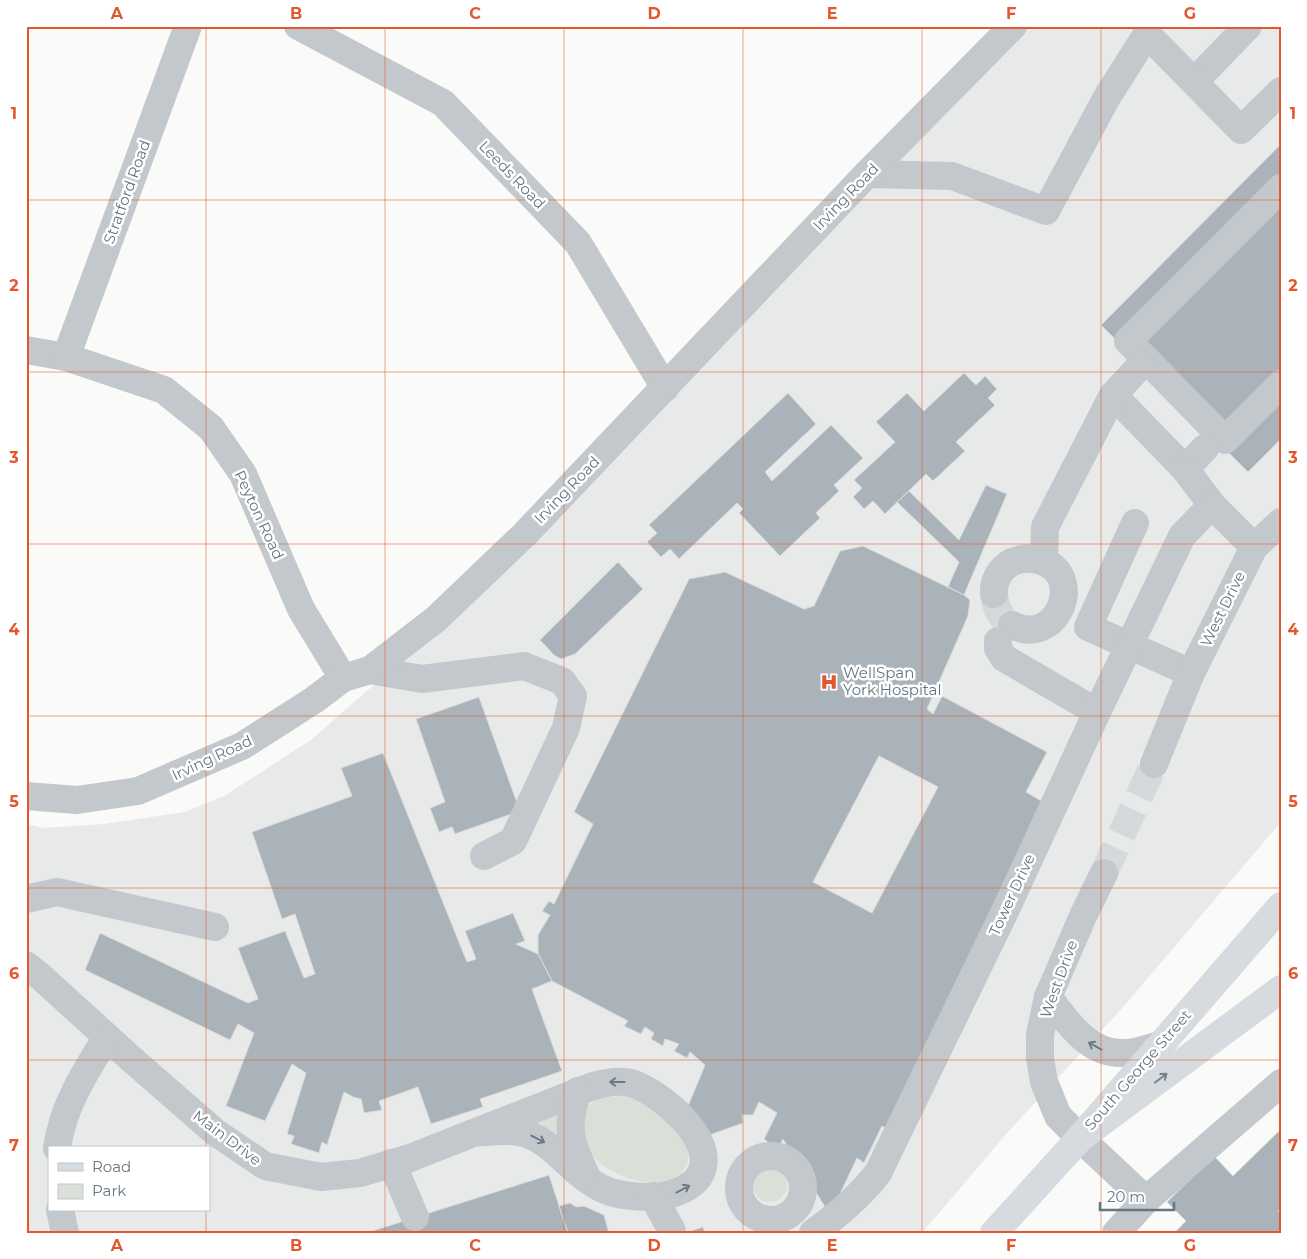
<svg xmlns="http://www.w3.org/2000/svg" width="1307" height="1259" font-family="Montserrat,sans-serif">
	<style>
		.built { fill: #e8e9e9; fill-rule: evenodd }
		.green { fill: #dadfd7 }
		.building { fill: #aab3b9; stroke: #dcdcda; fill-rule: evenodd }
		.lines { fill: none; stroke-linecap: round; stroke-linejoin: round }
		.minor-tunnel { stroke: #d5d9db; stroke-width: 28; stroke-dasharray: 28 14; stroke-linecap: butt }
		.minor { stroke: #c3c8cc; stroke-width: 28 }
		.major { stroke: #d6dbdf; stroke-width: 28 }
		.highway { stroke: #d6dbdf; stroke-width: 28 }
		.oneway { stroke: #6a7a87 }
		.oneway2 { stroke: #768591 }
		.grid { fill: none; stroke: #e4572e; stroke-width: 1; stroke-opacity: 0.55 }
		.labels { text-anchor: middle; stroke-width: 5; stroke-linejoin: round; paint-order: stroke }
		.street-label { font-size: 15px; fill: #657683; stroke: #fff }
		.poi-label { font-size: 15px; fill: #657683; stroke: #fff; text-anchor: start }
		.neatline { fill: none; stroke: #e4572e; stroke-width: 2 }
		.grid-label { font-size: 16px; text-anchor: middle; font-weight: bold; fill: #e4572e }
	</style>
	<rect width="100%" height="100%" fill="#fafaf8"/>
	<!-- built -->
	<path class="built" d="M 1012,26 L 1281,26 L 1281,822 L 1124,1006 L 1007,1133 L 922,1233 L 26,1233 L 26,824 L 44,828 L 104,824 L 185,812 L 224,796 L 311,740 L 443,624 ZM 49,1148 L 209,1148 L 209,1210 L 49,1210 Z"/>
	<!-- green -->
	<g class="green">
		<path d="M 620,1096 C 631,1098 642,1100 652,1105 C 661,1110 673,1120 679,1127 C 681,1130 682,1135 683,1138 C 688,1149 692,1159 683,1170 C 660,1197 610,1176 591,1154 C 589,1151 585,1148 584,1145 C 581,1137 582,1123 581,1114 C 594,1098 600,1097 620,1096 Z"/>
		<polygon points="560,1108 559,1134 556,1136 552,1131 537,1121"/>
		<circle cx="770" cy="1185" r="17"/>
	</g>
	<!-- building -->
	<g class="building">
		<polygon points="1281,144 1281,439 1248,472 1101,325"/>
		<polygon points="964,373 976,385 985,376 997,389 988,398 995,405 956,442 965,451 933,481 926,474 885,514 873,501 864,509 853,497 862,488 854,480 895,442 876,422 907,393 924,411"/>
		<polygon points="788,393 816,424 765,472 772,481 831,425 863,458 834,485 839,491 816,513 820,518 780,556 739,513 743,509 737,503 679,559 670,549 661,557 647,542 657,533 649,525"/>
		<polygon points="986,485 1007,494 964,595 948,587 959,562 897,502 909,491 959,540"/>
		<path d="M 863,546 L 964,595 L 970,600 L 968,616 L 927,709 L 933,714 L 942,696 L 1047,752 L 1026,792 L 1043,802 L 891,1131 L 882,1126 L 864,1163 L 857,1158 L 830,1215 L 783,1139 L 777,1150 L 764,1139 L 777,1113 L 759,1102 L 753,1115 L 742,1115 L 743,1123 L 704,1137 L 686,1111 L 705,1065 L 690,1052 L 687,1058 L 674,1051 L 679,1044 L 665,1039 L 663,1046 L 651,1039 L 654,1033 L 645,1027 L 641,1034 L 624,1026 L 628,1021 L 552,981 L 538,954 L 538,935 L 550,915 L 542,911 L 549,901 L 554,904 L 593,824 L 574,812 L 689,579 L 725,572 L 804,609 L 814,606 L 840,551 ZM 879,756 L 938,787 L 872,913 L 813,882 Z"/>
		<polygon points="618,562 643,589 575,654 561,659 554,655 540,640"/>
		<polygon points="479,697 520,811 455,834 452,827 439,832 430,808 445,802 416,719"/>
		<polygon points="383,753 467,962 476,959 465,931 513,913 525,941 516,944 538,954 552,981 532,989 562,1071 480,1099 483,1107 431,1124 418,1087 379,1101 382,1110 364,1113 361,1099 353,1097 344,1092 327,1145 322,1142 319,1153 291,1144 294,1136 287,1134 306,1073 292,1064 265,1121 226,1106 254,1033 238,1024 230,1040 85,970 100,933 248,1003 258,999 238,948 285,931 304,978 315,974 295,914 282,919 252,832 352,796 341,768"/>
		<polygon points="1281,1129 1281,1208 1278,1211 1281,1213 1281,1233 1174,1233 1186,1221 1167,1202 1214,1156 1233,1176"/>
		<polygon points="549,1175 568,1233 366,1233"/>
		<polygon points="570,1203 576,1207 584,1206 604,1215 609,1233 568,1233 559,1206"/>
		<polygon points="703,1227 705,1233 684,1233"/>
	</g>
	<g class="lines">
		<!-- minor-tunnel -->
		<g class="minor-tunnel">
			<path d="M 994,594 C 995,607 1000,618 1012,625"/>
			<polyline points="1104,873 1154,764"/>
		</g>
		<!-- minor -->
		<g class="minor">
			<polyline points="298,26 443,103 578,243 665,388"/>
			<polyline points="1194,82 1248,26"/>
			<polyline points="867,174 952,176 1046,211 1107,97 1147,34 1241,130 1281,91"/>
			<polyline points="1281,188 1128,341 1225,440 1281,384"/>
			<polyline points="26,350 66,357 164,390 211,428 243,474 301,609 343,678"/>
			<polyline points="66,357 188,26"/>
			<polyline points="1113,395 1185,469 1205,448"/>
			<polyline points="1185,469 1212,505"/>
			<polyline points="1135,523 1088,627 1191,673"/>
			<polyline points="1254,547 1281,522"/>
			<polyline points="1044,562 1045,527 1113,395 1141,365"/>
			<path d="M 994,594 C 993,581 1000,568 1012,562 C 1022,558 1031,557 1042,561 C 1086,577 1057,648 1012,625"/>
			<polyline points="998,641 998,648 1004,658 1097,712"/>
			<polyline points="370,670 422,679 524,666 562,681 573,696 566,728 513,841 484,856"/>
			<polyline points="26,796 77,800 138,791 242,746 314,700 343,678 370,670 436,619 525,534 867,174 1013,26"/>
			<polyline points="1104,873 1083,916 1048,997 1040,1034 1040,1058 1044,1082 1058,1116 1080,1138 1146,1200 1116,1233"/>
			<polyline points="26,899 57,892 215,927"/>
			<path d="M 26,965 L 41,977 L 129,1057 L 215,1132 L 265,1166 L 321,1177 L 360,1173 L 410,1158 L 593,1086 C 606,1083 620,1079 634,1084 C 661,1094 714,1137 702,1170 C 698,1182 686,1189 674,1193 C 657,1200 620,1197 603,1189 C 594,1185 579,1174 572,1167 C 558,1155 547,1142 530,1135 C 512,1128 492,1132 473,1133"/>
			<path d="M 1048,997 C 1067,1021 1087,1053 1121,1053 C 1133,1054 1147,1049 1159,1045"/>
			<path d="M 578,1091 C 565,1126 570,1142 586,1175"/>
			<path d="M 57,1148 C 63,1106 85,1072 107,1037"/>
			<circle cx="771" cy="1188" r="32"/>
			<polyline points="392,1163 415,1217"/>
			<polyline points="653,1196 672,1231"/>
			<polyline points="1146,1200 1281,1083"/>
			<polyline points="60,1210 65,1233"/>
			<path d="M 813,1233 C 838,1215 859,1197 878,1173 L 1007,907 L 1097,712 L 1182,536 L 1212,505 L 1254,547 L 1191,673 L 1154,764"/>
		</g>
		<!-- major -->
		<polyline class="major" points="994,1233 1080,1138 1281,906"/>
		<!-- highway -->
		<polyline class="highway" points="1080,1138 1281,989"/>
	</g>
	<!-- one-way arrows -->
	<defs><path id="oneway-shaft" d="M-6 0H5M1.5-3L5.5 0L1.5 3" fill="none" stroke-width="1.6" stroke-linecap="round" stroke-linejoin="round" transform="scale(1.25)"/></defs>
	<g class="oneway">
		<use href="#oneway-shaft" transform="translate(1095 1046) rotate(-151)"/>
		<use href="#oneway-shaft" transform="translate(617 1082) rotate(-180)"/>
		<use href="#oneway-shaft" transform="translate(538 1139) rotate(27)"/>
		<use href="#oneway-shaft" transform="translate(683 1189) rotate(-28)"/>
	</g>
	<use class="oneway2" href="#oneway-shaft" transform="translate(1161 1078) rotate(-37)"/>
	<!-- grid -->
	<path class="grid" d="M 206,26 L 206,1148M 385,26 L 385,1233M 564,26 L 564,1233M 743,26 L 743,1233M 922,26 L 922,1233M 1101,26 L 1101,1233M 26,200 L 1281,200M 26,372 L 1281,372M 26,544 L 1281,544M 26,716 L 1281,716M 26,888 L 1281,888M 26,1060 L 1281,1060M 206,1210 L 206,1233"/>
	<!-- icons -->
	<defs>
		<g id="hospital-bare" transform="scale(1.35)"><path d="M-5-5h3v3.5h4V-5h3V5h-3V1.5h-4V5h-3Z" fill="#e4572e" stroke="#fff" stroke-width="2.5" paint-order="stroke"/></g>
	</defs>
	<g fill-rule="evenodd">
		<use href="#hospital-bare" x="829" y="682"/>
	</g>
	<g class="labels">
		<!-- street labels -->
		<g class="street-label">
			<text transform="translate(512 175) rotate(46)" y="5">Leeds Road</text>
			<text transform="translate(127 192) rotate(-70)" y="5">Stratford Road</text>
			<text transform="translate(846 197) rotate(-46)" y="5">Irving Road</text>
			<text transform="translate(567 490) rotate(-46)" y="5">Irving Road</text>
			<text transform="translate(259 515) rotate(65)" y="5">Peyton Road</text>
			<text transform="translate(1223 609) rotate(-64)" y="5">West Drive</text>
			<text transform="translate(212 758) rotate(-25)" y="5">Irving Road</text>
			<text transform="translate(1012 895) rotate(-65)" y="5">Tower Drive</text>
			<text transform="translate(1059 979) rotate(-70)" y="5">West Drive</text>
			<text transform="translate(1138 1070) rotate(-49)" y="5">South George Street</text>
			<text transform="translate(227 1138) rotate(37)" y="5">Main Drive</text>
		</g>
		<!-- poi labels -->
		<g class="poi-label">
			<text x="843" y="678">WellSpan<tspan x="843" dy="17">York Hospital</tspan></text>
		</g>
	</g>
	<!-- border -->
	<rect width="1307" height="1259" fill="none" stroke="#ffffff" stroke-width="55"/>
	<!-- legend -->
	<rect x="48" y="1146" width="162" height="65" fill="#ffffff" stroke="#c1c8cd"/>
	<rect x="58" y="1163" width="25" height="8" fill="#d6dbdf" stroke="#c1c8cd"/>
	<text x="92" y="1172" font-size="15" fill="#657683">Road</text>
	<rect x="58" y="1184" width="25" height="15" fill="#dadfd7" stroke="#c1c8cd"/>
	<text x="92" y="1196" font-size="15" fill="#657683">Park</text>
	<!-- scale -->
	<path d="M1100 1202v8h74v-8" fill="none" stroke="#657683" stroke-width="2.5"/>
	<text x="1107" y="1202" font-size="15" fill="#657683" stroke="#ffffff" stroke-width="4" paint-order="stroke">20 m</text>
	<rect x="28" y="28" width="1252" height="1204" class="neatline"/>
	<g class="grid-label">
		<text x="117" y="19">A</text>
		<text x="296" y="19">B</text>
		<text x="475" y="19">C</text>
		<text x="654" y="19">D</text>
		<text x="832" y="19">E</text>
		<text x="1011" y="19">F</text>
		<text x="1190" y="19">G</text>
		<text x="14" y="119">1</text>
		<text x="1293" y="119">1</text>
		<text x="14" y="291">2</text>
		<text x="1293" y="291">2</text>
		<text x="14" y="463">3</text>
		<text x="1293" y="463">3</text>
		<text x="14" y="635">4</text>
		<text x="1293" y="635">4</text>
		<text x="14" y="807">5</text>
		<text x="1293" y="807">5</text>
		<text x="14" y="979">6</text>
		<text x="1293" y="979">6</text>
		<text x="14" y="1151">7</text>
		<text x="1293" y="1151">7</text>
		<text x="117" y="1251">A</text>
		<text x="296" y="1251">B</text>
		<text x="475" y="1251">C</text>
		<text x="654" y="1251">D</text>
		<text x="832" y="1251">E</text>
		<text x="1011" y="1251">F</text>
		<text x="1190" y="1251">G</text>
	</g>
</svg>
